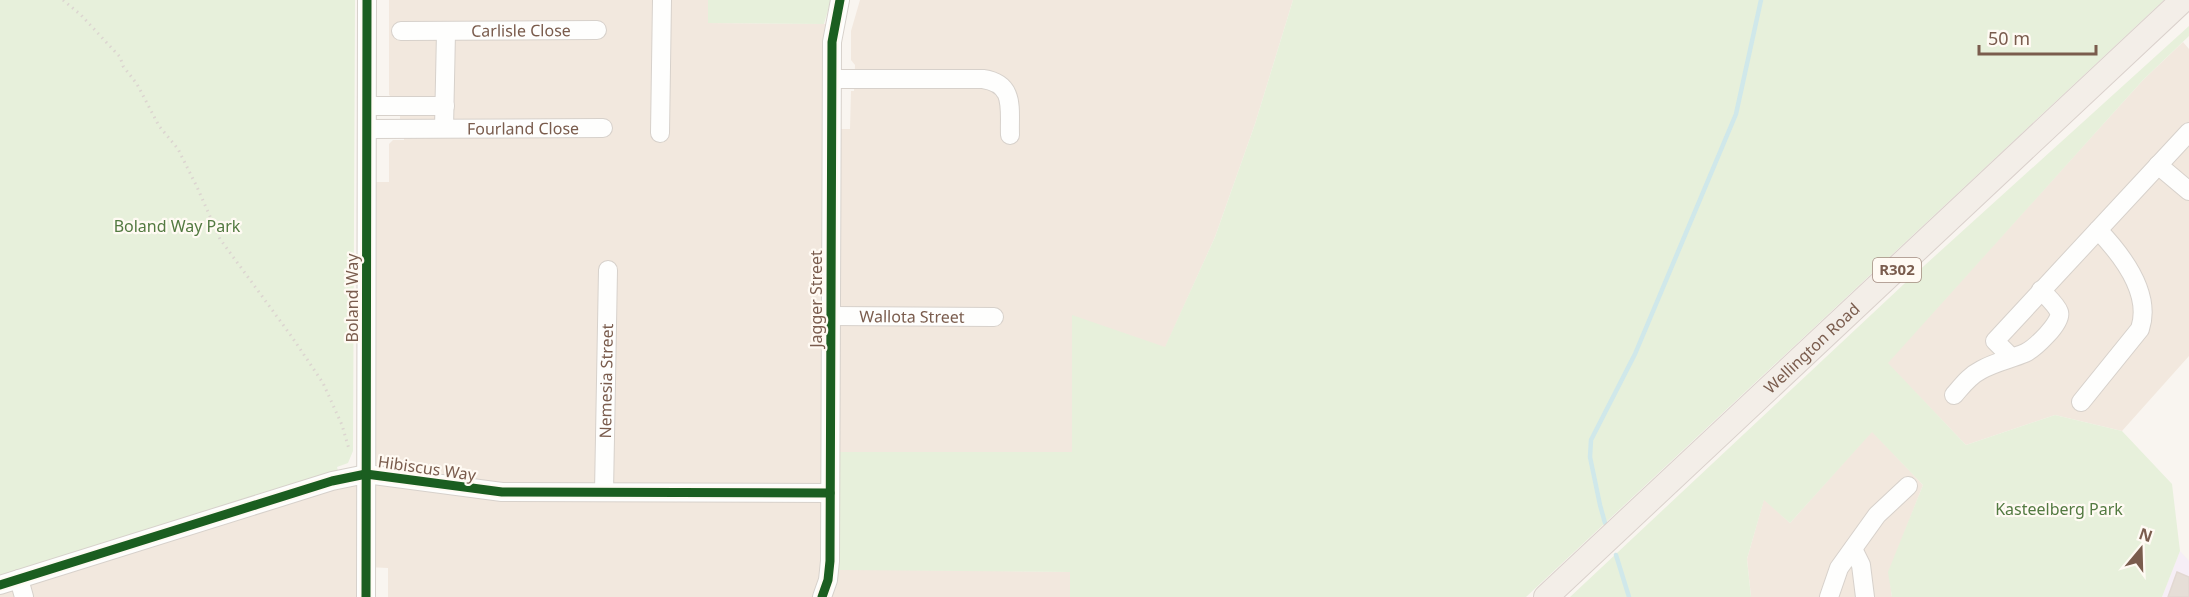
<svg xmlns="http://www.w3.org/2000/svg" width="2189" height="597" font-family="'Noto Sans',sans-serif">
	<style>
		.residential { fill: #f2e8de }
		.education { fill: #f6eef6 }
		.green { fill: #e7f0db }
		.lines { fill: none; stroke-linecap: round; stroke-linejoin: round }
		.stream { stroke: #d0e8ea; stroke-width: 4.5 }
		.building { fill: #e6ded7; stroke: #e2d8d2; stroke-width: 1.5 }
		.minor-casing { stroke: #d7d1cb; stroke-width: 20 }
		.major-casing { stroke: #dad1cc; stroke-width: 26 }
		.path { stroke: #dcd5d0; stroke-width: 3; stroke-dasharray: 1.5 4.5; stroke-linecap: butt }
		.minor { stroke: #fefefd; stroke-width: 18 }
		.major { stroke: #f3eee8; stroke-width: 24 }
		.cycleway-casing { stroke: #fffaf3; stroke-width: 13 }
		.cycleway { stroke: #1b5e20; stroke-width: 9 }
		.labels { text-anchor: middle; stroke-width: 4.5; stroke-linejoin: round; paint-order: stroke }
		.shield { fill: #fffaf3; stroke: #a28b7f; stroke-width: 1.5 }
		.shield-label { font-size: 15px; font-weight: bold; fill: #7a5c4d }
		.street-label { font-size: 16px; fill: #7a5c4d; stroke: #fffaf3 }
		.park-label { font-size: 16px; fill: #537a41; stroke: #fffaf3 }
	</style>
	<rect width="100%" height="100%" fill="#f9f5f0"/>
	<!-- residential -->
	<g class="residential">
		<polygon points="389,0 708,0 708,23 833,24 831,129 850,129 851,91 854,91 855,65 851,60 851,31 860,0 1293,0 1255,124 1215,237 1165,348 1072,316 1072,452 830,452 829,569 1071,572 1070,597 388,597 388,568 366,567 365,597 0,597 0,586 366,475 366,182 389,182 389,144 393,140 404,140 404,124 400,123 400,112 394,99 389,95"/>
		<polygon points="2183,42 2189,49 2189,356 2122,431 2055,415 1966,445 1887,363 2143,80"/>
		<polygon points="1872,431 1923,485 1889,572 1892,597 1751,597 1747,559 1764,499 1790,523"/>
	</g>
	<!-- education -->
	<polygon class="education" points="2180,551 2189,561 2189,597 2162,597"/>
	<!-- green -->
	<g class="green">
		<polygon points="0,0 355,0 353,451 348,463 337,467 338,471 0,578"/>
		<polygon points="708,0 831,0 824,24 708,23"/>
		<polygon points="1293,0 2164,0 1526,597 1070,597 1070,572 839,570 839,452 1072,452 1072,315 1165,347 1215,237 1255,124"/>
		<polygon points="2189,26 2189,36 2143,80 1888,363 1966,445 2055,415 2122,431 2172,484 2180,551 2162,597 1892,597 1888,572 1923,485 1872,432 1790,523 1764,500 1747,559 1751,597 1570,597 1904,284"/>
	</g>
	<g class="lines">
		<!-- stream -->
		<g class="stream">
			<polyline points="1605,523 1600,505 1590,457 1591,440 1635,354 1736,114 1761,0"/>
			<polyline points="1616,555 1629,597"/>
		</g>
	</g>
	<!-- building -->
	<polygon class="building" points="2177,572 2189,577 2189,597 2168,597"/>
	<g class="lines">
		<!-- minor casing -->
		<g class="minor-casing">
			<g id="minor">
				<path id="s1" d="M 401,31 L 597,30"/>
				<path d="M 832,79 L 983,79 C 1016,84 1009,109 1010,135"/>
				<polyline points="367,106 445,106"/>
				<polyline points="444,128 446,32"/>
				<path id="s2" d="M 367,129 L 603,128"/>
				<polyline points="660,133 662,0"/>
				<polyline points="2158,165 2189,191"/>
				<path id="s3" d="M 831,316 L 994,317"/>
				<polyline points="2011,357 1995,341 2189,132"/>
				<path d="M 1954,395 C 1962,386 1969,376 1981,370 C 1995,362 2011,359 2025,353 C 2034,349 2063,322 2059,312 C 2056,304 2046,296 2041,290"/>
				<path d="M 2081,402 L 2140,329 C 2152,293 2121,254 2098,230"/>
				<path id="s4" d="M 604,492 L 608,270"/>
				<polyline points="1853,549 1861,565 1865,597"/>
				<polyline points="19,579 24,597"/>
				<polyline points="0,585 332,481 366,474 502,492 830,493"/>
				<polyline points="366,597 367,0"/>
				<polyline points="822,597 828,580 830,561 832,42 840,0"/>
				<polyline points="1829,597 1839,568 1877,515 1908,486"/>
			</g>
		</g>
		<!-- major casing -->
		<g class="major-casing">
			<g id="major">
				<path id="s5" d="M 1546,597 L 2183,0"/>
			</g>
		</g>
		<!-- path -->
		<polyline class="path" points="63,0 81,15 120,57 123,66 137,84 159,126 178,149 197,187 220,239 292,337 323,383 342,425 349,449"/>
		<!-- minor -->
		<use href="#minor" class="minor"/>
		<!-- major -->
		<use href="#major" class="major"/>
		<!-- cycleway casing -->
		<g class="cycleway-casing">
			<g id="cycleway">
				<polyline points="0,585 332,481 366,474 502,492 830,493"/>
				<polyline points="366,597 367,0"/>
				<polyline points="822,597 828,580 830,561 832,42 840,0"/>
			</g>
		</g>
		<!-- cycleway -->
		<use href="#cycleway" class="cycleway"/>
	</g>
	<g class="labels">
		<!-- shield labels -->
		<rect class="shield" x="1873" y="258" width="48" height="24" rx="4.5"/>
		<g class="shield-label">
			<text x="1897" y="275">R302</text>
		</g>
		<!-- street labels -->
		<g class="street-label">
			<text dy="6" stroke="none"><textPath href="#s1" startOffset="120">Carlisle Close</textPath></text>
			<text dy="6" stroke="none"><textPath href="#s2" startOffset="156">Fourland Close</textPath></text>
			<text transform="translate(352 298) rotate(-90)" y="6">Boland Way</text>
			<text transform="translate(816 299) rotate(-90)" y="6">Jagger Street</text>
			<text dy="6" stroke="none"><textPath href="#s3" startOffset="81">Wallota Street</textPath></text>
			<text dy="6" stroke="none"><textPath href="#s5" startOffset="364">Wellington Road</textPath></text>
			<text dy="6" stroke="none"><textPath href="#s4" startOffset="111">Nemesia Street</textPath></text>
			<text transform="translate(427 468) rotate(8)" y="6">Hibiscus Way</text>
		</g>
		<!-- park labels -->
		<g class="park-label">
			<text x="177" y="232">Boland Way Park</text>
			<text x="2059" y="515">Kasteelberg Park</text>
		</g>
	</g>
	<!-- north arrow -->
	<g transform="translate(2141 549) rotate(19)" stroke="#fffaf3" stroke-width="4.5" paint-order="stroke">
	<path d="M0-4.5L10 22L0 15L-10 22Z" fill="#7a5c4d"/>
	<text y="-9" font-size="16" font-weight="bold" text-anchor="middle" fill="#7a5c4d">N</text>
	</g>
	<!-- scale -->
	<path d="M1979 45v9h117v-9" fill="none" stroke="#7a5c4d" stroke-width="3"/>
	<text x="1988" y="45" font-size="18" fill="#7a5c4d" stroke="#fffaf3" stroke-width="4.5" paint-order="stroke">50 m</text>
</svg>
